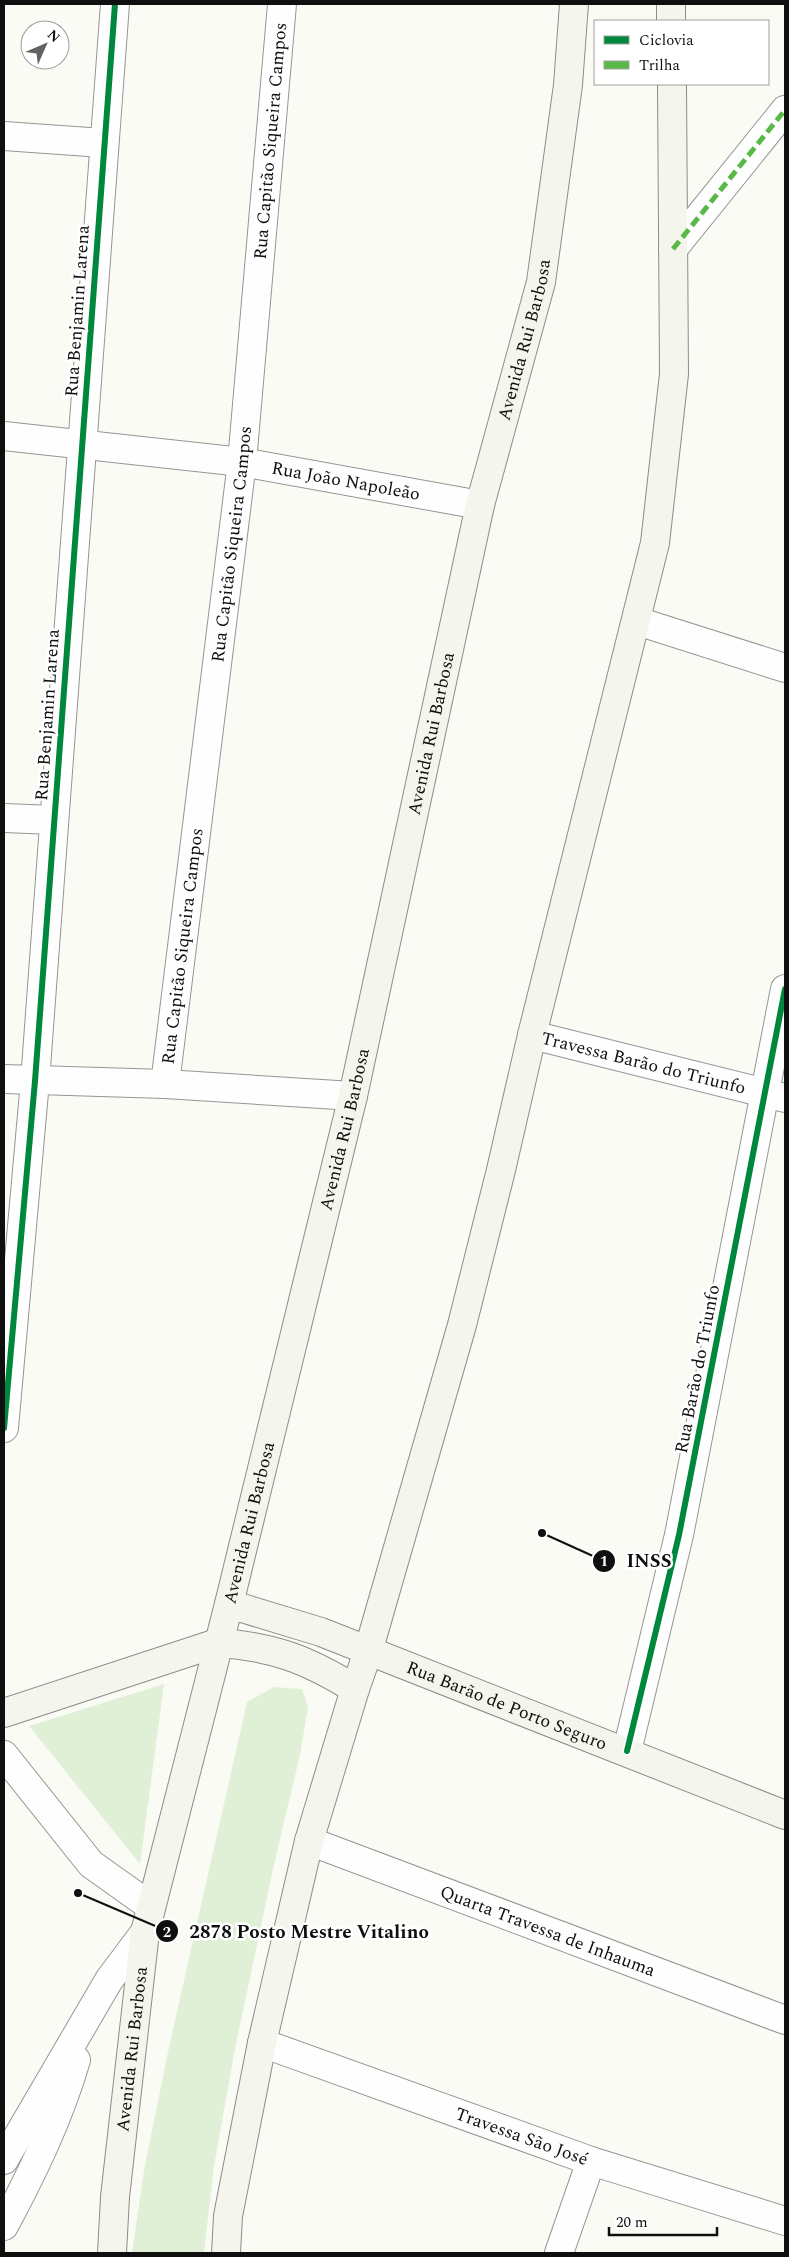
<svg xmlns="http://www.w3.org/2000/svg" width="789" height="2257" font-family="Spectral,serif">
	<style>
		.green { fill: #e0f0d7 }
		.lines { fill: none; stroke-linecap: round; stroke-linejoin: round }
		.street-casing { stroke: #959593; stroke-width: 30 }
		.secondary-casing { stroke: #8c8c8a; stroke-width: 30 }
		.street { stroke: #fefefe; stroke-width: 28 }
		.secondary { stroke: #f4f5ec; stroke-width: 28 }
		.quiet { stroke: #58b947; stroke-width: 5; stroke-dasharray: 10 5; stroke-linecap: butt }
		.cycleway-casing { stroke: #fff; stroke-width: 9 }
		.cycleway { stroke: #00873e; stroke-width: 6 }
		.labels { text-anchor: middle; stroke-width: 5; stroke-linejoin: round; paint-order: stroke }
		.street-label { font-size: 18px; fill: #0f0f0f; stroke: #fff }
		.leader { fill: none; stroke: #0f0f0f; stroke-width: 2 }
		.callout-dot { fill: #0f0f0f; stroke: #fff; stroke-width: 2 }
		.mark-label { font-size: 15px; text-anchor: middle; font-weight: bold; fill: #fff }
		.callout-label { font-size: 19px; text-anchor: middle; font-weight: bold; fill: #0f0f0f; stroke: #fff; stroke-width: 5; stroke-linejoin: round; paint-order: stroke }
	</style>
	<rect width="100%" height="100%" fill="#fbfbf6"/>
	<!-- green -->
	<g class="green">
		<polygon points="164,1684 140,1864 29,1726"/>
		<polygon points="274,1687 302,1689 308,1707 300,1755 273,1869 235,2049 214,2166 204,2253 132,2253 144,2170 169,2047 247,1702"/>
	</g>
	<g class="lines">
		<!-- street casing -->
		<g class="street-casing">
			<g id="street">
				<polyline points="4,136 103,143"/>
				<polyline points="673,249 785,110"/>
				<path id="s1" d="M 4,436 L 242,462 L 480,505"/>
				<polyline points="637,621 785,668"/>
				<polyline points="4,818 54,820"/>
				<path id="s2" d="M 532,1035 L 785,1098"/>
				<polyline points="4,1079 165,1084 353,1096"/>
				<path id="s3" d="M 165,1084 L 242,462 L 282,4"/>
				<polyline points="4,1428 35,1081 115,4"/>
				<polyline points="627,1751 679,1535 785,989"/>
				<polyline points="4,1755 91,1864 150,1906"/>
				<path id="s4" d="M 309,1841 L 785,2020"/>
				<path id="s5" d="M 262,2043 L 591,2161 L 785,2221"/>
				<polyline points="4,2160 109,1980 145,1932"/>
				<path d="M 4,2226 C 33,2172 59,2118 76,2060"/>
				<polyline points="559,2253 591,2161"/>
			</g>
		</g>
		<!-- secondary casing -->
		<g class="secondary-casing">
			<g id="secondary">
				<polyline points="671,4 671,21"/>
				<path id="s6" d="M 229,1604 L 321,1632 L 785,1815"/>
				<path d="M 4,1713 L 217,1643 C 273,1646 308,1660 355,1689"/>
				<path id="s7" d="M 112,2253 L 115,2197 L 145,1932 L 229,1604 L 353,1096 L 480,505 L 541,282 L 568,85 L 574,4"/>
				<polyline points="226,2253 228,2216 262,2043 309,1841 355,1689 368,1652 462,1325 501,1170 532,1035 655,543 674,374 672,84"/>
			</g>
		</g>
		<!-- street -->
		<use href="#street" class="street"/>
		<!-- secondary -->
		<use href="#secondary" class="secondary"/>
		<!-- quiet -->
		<polyline class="quiet" points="673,249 785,110"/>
		<!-- cycleway casing -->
		<g class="cycleway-casing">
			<g id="cycleway">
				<polyline points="4,1428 35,1081 115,4"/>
				<polyline points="627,1751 679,1535 785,989"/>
			</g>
		</g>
		<!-- cycleway -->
		<use href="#cycleway" class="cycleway"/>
	</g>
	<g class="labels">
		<!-- street labels -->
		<g class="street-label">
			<text dy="6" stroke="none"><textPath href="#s3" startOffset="949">Rua Capitão Siqueira Campos</textPath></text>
			<text transform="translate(77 311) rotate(-86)" y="6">Rua Benjamin Larena</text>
			<text dy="6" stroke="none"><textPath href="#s7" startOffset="1960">Avenida Rui Barbosa</textPath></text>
			<text dy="6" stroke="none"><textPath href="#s1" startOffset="345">Rua João Napoleão</textPath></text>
			<text dy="6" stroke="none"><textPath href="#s3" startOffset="544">Rua Capitão Siqueira Campos</textPath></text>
			<text transform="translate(47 715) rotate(-86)" y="6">Rua Benjamin Larena</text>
			<text dy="6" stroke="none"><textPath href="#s7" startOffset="1555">Avenida Rui Barbosa</textPath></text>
			<text dy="6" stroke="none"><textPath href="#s3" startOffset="139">Rua Capitão Siqueira Campos</textPath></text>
			<text dy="6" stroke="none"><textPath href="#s2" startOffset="115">Travessa Barão do Triunfo</textPath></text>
			<text dy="6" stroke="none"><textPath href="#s7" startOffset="1150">Avenida Rui Barbosa</textPath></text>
			<text transform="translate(697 1369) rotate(-79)" y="6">Rua Barão do Triunfo</text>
			<text dy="6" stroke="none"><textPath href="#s7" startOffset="745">Avenida Rui Barbosa</textPath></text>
			<text dy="6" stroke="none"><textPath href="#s6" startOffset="296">Rua Barão de Porto Seguro</textPath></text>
			<text dy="6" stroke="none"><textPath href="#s4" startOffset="255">Quarta Travessa de Inhauma</textPath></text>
			<text dy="6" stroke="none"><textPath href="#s7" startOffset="205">Avenida Rui Barbosa</textPath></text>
			<text dy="6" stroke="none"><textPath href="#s5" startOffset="276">Travessa São José</textPath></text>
		</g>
	</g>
	<!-- callouts -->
	<path class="leader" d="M542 1533L604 1561M78 1893L167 1931"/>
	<g class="callout-dot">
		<circle cx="542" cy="1533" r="5"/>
		<circle cx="78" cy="1893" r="5"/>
		<circle cx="604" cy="1561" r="12"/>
		<circle cx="167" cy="1931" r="12"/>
	</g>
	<g class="mark-label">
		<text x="604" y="1566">1</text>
		<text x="167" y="1937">2</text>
	</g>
	<g class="callout-label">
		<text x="649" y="1567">INSS</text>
		<text x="309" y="1938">2878 Posto Mestre Vitalino</text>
	</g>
	<!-- border -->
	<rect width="789" height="2257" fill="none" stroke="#0f0f0f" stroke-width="10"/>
	<!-- legend -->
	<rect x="594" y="20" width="175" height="65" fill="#ffffff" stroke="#9f9f9f"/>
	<rect x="604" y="36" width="25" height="8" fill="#00873e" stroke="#9f9f9f"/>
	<text x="639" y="45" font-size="15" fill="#0f0f0f">Ciclovia</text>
	<rect x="604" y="61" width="25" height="8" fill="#58b947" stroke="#9f9f9f"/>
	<text x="639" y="70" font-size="15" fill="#0f0f0f">Trilha</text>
	<!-- north arrow -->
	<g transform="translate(45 45) rotate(45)"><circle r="24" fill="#ffffff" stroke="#9f9f9f"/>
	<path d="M0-4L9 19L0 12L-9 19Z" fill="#626260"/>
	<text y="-8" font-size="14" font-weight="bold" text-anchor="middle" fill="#0f0f0f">N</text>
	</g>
	<!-- scale -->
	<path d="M609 2227v8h108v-8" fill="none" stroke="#0f0f0f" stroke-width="2.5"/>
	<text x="616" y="2227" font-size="15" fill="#0f0f0f" stroke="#ffffff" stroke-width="4" paint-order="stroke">20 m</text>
</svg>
